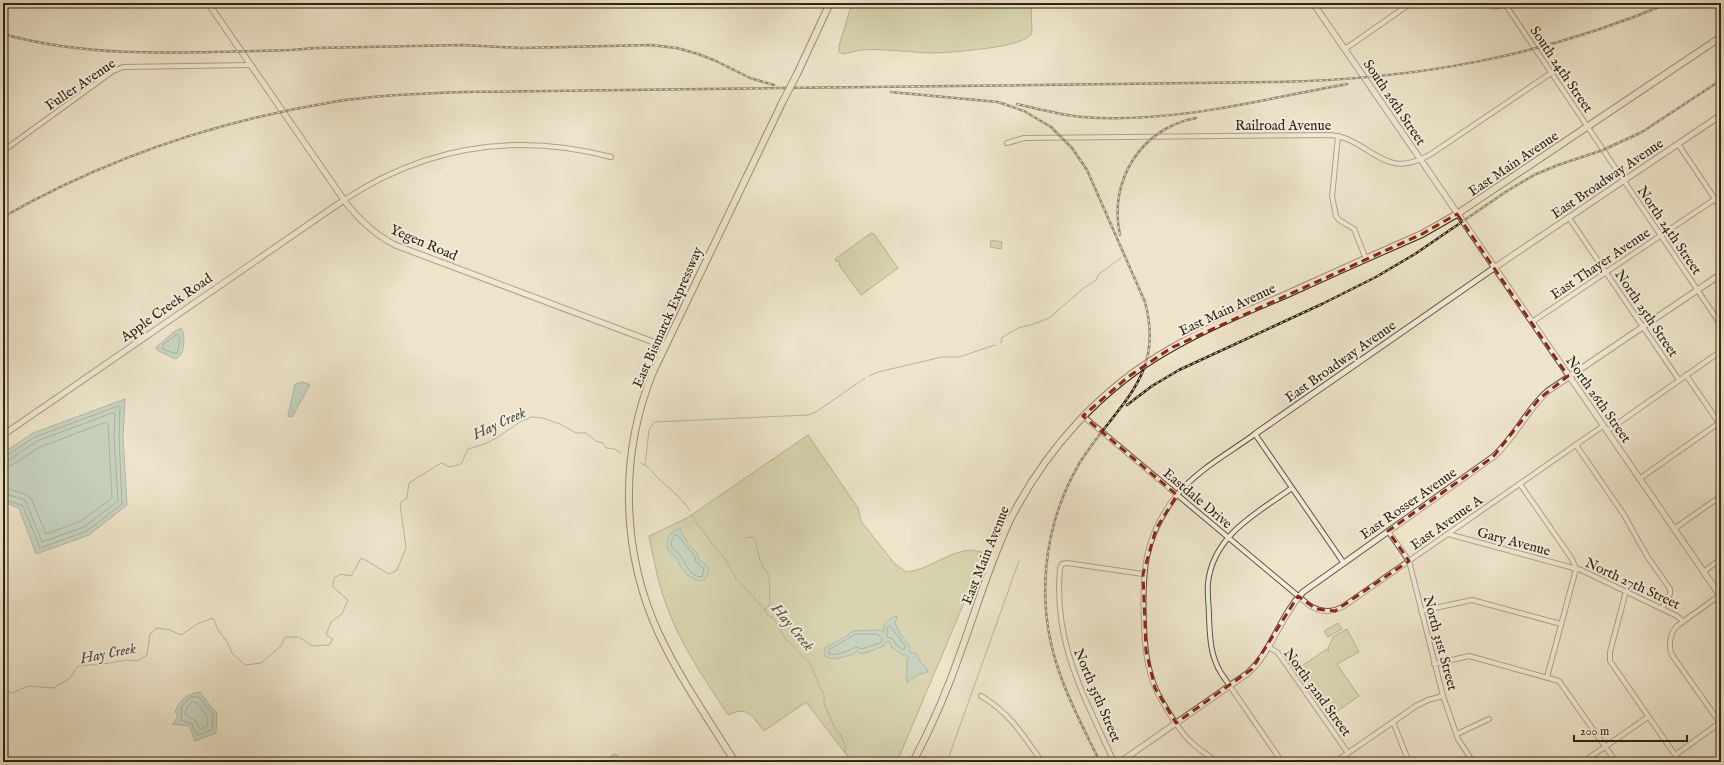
<svg xmlns="http://www.w3.org/2000/svg" width="1724" height="765" font-family="'IM FELL English',serif">
	<style>
		.green { fill: #bec292; stroke: #787352 }
		.water { fill: #9abfb1; stroke: #708171 }
		.lines { fill: none; stroke-linecap: round; stroke-linejoin: round }
		.shore { stroke: #667262; stroke-width: 1 }
		.stream { stroke: #708171; stroke-width: 1 }
		.minor-casing { stroke: #605440; stroke-width: 6 }
		.tertiary-casing { stroke: #605440; stroke-width: 7 }
		.primary-casing { stroke: #312412; stroke-width: 8 }
		.minor { stroke: #f3eddd; stroke-width: 4 }
		.tertiary { stroke: #f3eddd; stroke-width: 5 }
		.primary { stroke: #ede4ca; stroke-width: 6 }
		.rail-casing { stroke: #312412; stroke-width: 2.5 }
		.rail { stroke: #f3eddd; stroke-width: 1; stroke-dasharray: 3; stroke-linecap: butt }
		.primary-bridge-casing { stroke: #312412; stroke-width: 8; stroke-linecap: butt }
		.primary-bridge { stroke: #ede4ca; stroke-width: 6 }
		.marked { fill: none; stroke: #8f2418; stroke-width: 3; stroke-dasharray: 8 5; stroke-linejoin: round }
		.labels { text-anchor: middle; stroke-width: 4; stroke-linejoin: round; paint-order: stroke }
		.street-label { font-size: 14px; fill: #312412; stroke: #f3eddd }
		.water-label { font-size: 15px; font-style: italic; fill: #505242; stroke: #f3eddd }
	</style>
	<rect width="100%" height="100%" fill="#ede4ca"/>
	<filter id="stains"><feTurbulence type="fractalNoise" baseFrequency=".005" numOctaves="4"/><feColorMatrix values="0 0 0 0 .2 0 0 0 0 .09 0 0 0 0 .02 0 0 0 .5 -.17"/></filter>
	<radialGradient id="worn" r=".72"><stop offset=".6" stop-color="#630" stop-opacity="0"/><stop offset="1" stop-color="#630" stop-opacity=".3"/></radialGradient>
	<!-- green -->
	<g class="green">
		<path d="M 852,3 L 1031,3 L 1032,33 C 1025,48 953,52 935,53 C 911,53 885,48 861,50 C 855,51 849,53 843,54 L 839,52 L 839,46 Z"/>
		<polygon points="871,233 874,234 898,268 861,295 839,265 840,263 838,261 837,262 835,259"/>
		<polygon points="991,240 1002,242 1001,249 990,247"/>
		<path d="M 808,435 L 858,508 L 861,521 L 894,563 L 906,572 C 929,570 947,552 970,550 C 974,550 981,552 985,553 L 897,762 L 852,762 L 806,702 L 764,731 C 752,717 749,705 728,715 C 706,681 681,646 667,607 C 658,584 654,560 649,536 L 687,518 Z"/>
		<polygon points="1338,623 1342,629 1328,637 1324,631"/>
		<polygon points="1347,629 1359,652 1337,664 1359,696 1332,715 1299,668 1327,649 1329,652 1328,649 1333,637"/>
		<polygon points="614,754 617,755 622,762 603,762"/>
	</g>
	<!-- water -->
	<g class="water">
		<path d="M 181,328 C 186,335 185,357 175,359 L 157,350 L 156,347 L 174,332 Z"/>
		<polygon points="303,382 310,385 292,417 288,416 295,384"/>
		<polygon points="125,399 123,437 127,505 89,535 36,554 19,508 3,502 3,453 33,433"/>
		<path d="M 677,529 L 681,529 C 681,535 692,549 697,553 L 699,560 L 705,564 L 709,569 L 707,576 L 703,581 C 695,581 684,574 680,566 C 679,563 678,560 676,557 C 675,556 672,555 671,554 C 663,546 668,533 677,529 Z"/>
		<path d="M 896,616 L 897,617 L 895,623 L 900,634 L 910,646 L 909,650 L 911,653 L 916,653 L 921,663 L 928,670 L 927,672 L 917,675 L 907,683 L 907,660 L 909,658 L 905,654 L 903,655 L 891,647 L 890,642 L 885,642 L 884,646 L 862,654 L 856,651 L 854,654 C 845,656 832,662 825,656 L 825,648 L 848,635 L 853,631 L 879,630 L 884,632 L 883,628 C 885,622 890,618 896,616 Z"/>
		<path d="M 200,692 L 211,707 L 217,712 L 216,733 L 195,741 L 189,726 L 172,724 L 178,717 L 175,711 C 181,699 187,694 200,692 Z"/>
	</g>
	<g class="lines">
		<!-- shore -->
		<g class="shore">
			<polygon points="178,334 180,337 177,354 162,349 163,345"/>
			<polyline points="3,456 7,455 35,437 118,406 120,407 119,437 122,504 87,531 40,548 23,506 3,499"/>
			<polyline points="3,461 9,460 37,441 112,413 115,414 114,438 118,501 84,527 42,542 26,502 22,499 3,493"/>
			<polyline points="3,467 12,465 40,447 106,422 108,424 112,498 81,521 46,534 31,498 25,494 3,487"/>
			<path d="M 675,535 L 677,535 L 694,555 L 696,562 L 704,569 L 702,577 C 689,577 686,563 680,555 C 676,550 672,550 671,543 Z"/>
			<polygon points="889,626 891,627 905,646 904,650 896,645 893,639 887,637 887,628"/>
			<path d="M 856,634 L 877,634 L 883,639 L 880,643 L 862,649 L 856,647 C 848,651 837,656 829,654 L 829,650 Z"/>
			<path d="M 192,697 L 199,697 L 213,714 L 212,730 L 198,735 L 196,734 L 192,724 L 181,720 C 183,706 177,707 192,697 Z"/>
			<polygon points="194,702 197,703 207,716 207,726 201,729 199,728 195,720 187,716 185,712 188,706"/>
		</g>
		<!-- stream -->
		<g class="stream">
			<polyline points="1000,343 1002,341 1001,338 1018,328 1034,324 1049,318 1084,288 1096,280 1099,274 1121,258"/>
			<polyline points="869,376 878,372 942,357 959,357 995,345"/>
			<path d="M 641,463 C 651,468 650,470 657,477 C 669,489 681,496 690,511"/>
			<polyline points="645,465 649,430 654,422 808,415 816,412 865,378"/>
			<polyline points="692,516 714,546 726,560 736,578 765,610 768,615 774,619 785,638 811,665 820,688 824,694 824,703 836,731 840,734 845,745 845,753 856,762"/>
			<polyline points="746,538 751,537 755,539 760,561 769,576 770,604 765,610"/>
			<path d="M 3,690 L 12,693 L 28,686 L 54,688 L 70,678 L 78,666 L 103,664 L 127,660 L 137,661 L 147,655 L 150,634 L 157,628 L 170,630 L 181,635 L 197,624 L 213,618 L 218,630 L 228,643 L 232,653 L 245,665 L 261,663 L 281,646 L 285,637 L 299,637 L 312,646 L 329,645 L 333,639 L 326,635 L 331,622 L 342,614 L 348,600 L 333,587 L 334,578 L 341,574 L 351,576 L 361,558 C 371,562 379,569 389,574 L 397,570 L 406,548 L 400,503 L 407,498 L 409,483 L 441,463 L 450,467 L 461,464 L 468,449 L 485,444 L 498,437 L 520,422 L 531,417 L 543,418 L 560,424 L 576,433 L 586,433 L 596,441 L 603,443 L 606,448 L 615,449 L 621,453"/>
			<polyline points="947,762 1019,561"/>
		</g>
		<!-- minor casing -->
		<g class="minor-casing">
			<g id="minor">
				<path d="M 1485,3 C 1492,10 1501,5 1509,3"/>
				<polyline points="1505,4 1721,325"/>
				<polyline points="1345,49 1411,3"/>
				<polyline points="1338,136 1333,187 1332,196 1336,216 1339,220 1354,229 1366,259"/>
				<path d="M 1007,143 L 1024,138 L 1330,135 C 1370,138 1383,183 1431,154 L 1551,73"/>
				<polyline points="1678,144 1721,208"/>
				<polyline points="3,151 113,71 123,67 250,65"/>
				<path d="M 344,200 C 426,146 515,132 611,157"/>
				<polyline points="1569,218 1679,380"/>
				<polyline points="1532,322 1721,195"/>
				<polyline points="1686,375 1721,426"/>
				<path d="M 1083,416 L 1309,605 C 1321,613 1332,613 1344,606 L 1603,426"/>
				<polyline points="1607,431 1721,351"/>
				<polyline points="1576,445 1624,515 1647,556 1670,589 1670,594 1662,608"/>
				<polyline points="1639,479 1719,423"/>
				<polyline points="1520,484 1572,559 1576,569"/>
				<polyline points="1674,529 1721,496"/>
				<polyline points="1388,531 1409,561 1443,696 1458,739 1473,762"/>
				<polyline points="1448,534 1581,570 1677,616 1683,621"/>
				<polyline points="1703,572 1721,559"/>
				<polyline points="1626,591 1610,652 1610,661 1680,762"/>
				<polyline points="1421,611 1472,600 1561,624"/>
				<polyline points="1268,647 1277,652 1281,657 1348,753"/>
				<polyline points="1434,664 1469,656 1559,681 1616,762"/>
				<polyline points="1547,677 1576,569"/>
				<path d="M 981,696 C 1010,713 1023,735 1042,762"/>
				<polyline points="1393,722 1409,762"/>
				<path d="M 1720,723 L 1672,655 C 1668,646 1670,633 1677,626 L 1720,595"/>
				<polyline points="1457,734 1489,719"/>
				<polyline points="1675,755 1721,722"/>
				<path d="M 1114,762 C 1085,697 1053,644 1060,569 L 1062,564 L 1067,563 L 1143,574"/>
				<path d="M 1216,762 C 1209,755 1199,750 1192,743 C 1180,732 1170,715 1162,701 C 1148,678 1145,652 1144,625 C 1142,574 1143,538 1176,496 C 1197,470 1229,453 1255,434 L 1343,562"/>
				<path d="M 1282,762 L 1221,673 C 1210,655 1210,637 1209,617 C 1209,606 1207,594 1208,583 C 1213,535 1257,513 1292,488"/>
				<polyline points="1335,762 1416,706 1428,700 1443,696"/>
				<polyline points="1583,762 1648,717"/>
			</g>
		</g>
		<!-- tertiary casing -->
		<g class="tertiary-casing">
			<g id="tertiary">
				<path d="M 208,3 L 344,200 C 358,219 374,234 395,245 L 664,346"/>
				<polyline points="1313,3 1721,597"/>
				<polyline points="1255,434 1494,268 1721,115"/>
				<polyline points="3,435 344,200"/>
				<path d="M 1120,762 L 1248,673 C 1273,650 1280,616 1303,592 L 1493,457 C 1515,438 1526,410 1548,391 L 1721,274"/>
			</g>
		</g>
		<!-- primary casing -->
		<g class="primary-casing">
			<g id="primary">
				<polyline points="798,72 830,3"/>
				<path d="M 735,762 C 709,720 680,679 659,634 C 621,552 619,455 653,372 L 782,103"/>
				<path d="M 913,762 C 932,726 948,689 961,651 C 977,607 990,562 1010,520 C 1046,449 1101,388 1170,349 C 1206,328 1245,312 1283,296 C 1329,275 1376,254 1422,234 L 1457,214 L 1721,37"/>
			</g>
		</g>
		<!-- minor -->
		<use href="#minor" class="minor"/>
		<!-- tertiary -->
		<use href="#tertiary" class="tertiary"/>
		<!-- primary -->
		<use href="#primary" class="primary"/>
		<!-- rail casing -->
		<g class="rail-casing">
			<g id="rail">
				<path d="M 3,34 C 96,60 195,52 291,50 L 315,48 L 463,45 L 521,48 L 651,45 L 677,48 L 698,54 L 716,61 L 750,78 L 774,85"/>
				<path d="M 891,92 L 998,102 L 1024,111 L 1051,127 L 1072,148 L 1087,170 L 1145,302 C 1166,379 1114,406 1079,464 C 1042,528 1035,605 1060,674 C 1070,704 1086,733 1100,762"/>
				<path d="M 1017,104 C 1039,109 1060,115 1082,117 C 1172,124 1259,100 1347,84"/>
				<path d="M 3,217 C 105,159 217,121 333,102 C 375,95 419,94 462,92 L 1278,82 C 1417,79 1540,57 1669,3"/>
				<path d="M 1120,235 C 1108,181 1141,128 1196,118"/>
				<polyline points="1127,405 1152,386 1179,370 1322,304 1376,277 1415,254 1507,191 1534,175 1558,165 1603,150 1642,132 1721,80"/>
			</g>
		</g>
		<!-- rail -->
		<use href="#rail" class="rail"/>
		<!-- primary-bridge casing -->
		<g class="primary-bridge-casing">
			<polyline id="primary-bridge" points="782,103 798,72"/>
		</g>
		<!-- primary-bridge -->
		<use href="#primary-bridge" class="primary-bridge"/>
	</g>
	<!-- marked area -->
	<path d="M0 0H1724V765H0ZM 1457,214 L 1568,376 L 1539,399 L 1493,457 L 1388,531 L 1409,561 L 1335,611 L 1316,609 L 1298,596 L 1252,669 L 1176,723 L 1155,688 L 1146,651 L 1143,574 L 1156,529 L 1177,495 L 1083,416 L 1128,377 L 1171,348 L 1422,234 Z" fill="#ede4ca" fill-opacity=".55" fill-rule="evenodd"/>
	<path class="marked" d="M 1457,214 L 1568,376 L 1539,399 L 1493,457 L 1388,531 L 1409,561 L 1335,611 L 1316,609 L 1298,596 L 1252,669 L 1176,723 L 1155,688 L 1146,651 L 1143,574 L 1156,529 L 1177,495 L 1083,416 L 1128,377 L 1171,348 L 1422,234 Z"/>
	<g class="labels">
		<!-- street labels -->
		<g class="street-label">
			<text transform="translate(1562 69) rotate(56)" y="5">South 24th Street</text>
			<text transform="translate(80 84) rotate(-34)" y="5">Fuller Avenue</text>
			<text transform="translate(1395 102) rotate(56)" y="5">South 26th Street</text>
			<text x="1283" y="130">Railroad Avenue</text>
			<text transform="translate(1513 163) rotate(-34)" y="5">East Main Avenue</text>
			<text transform="translate(1607 178) rotate(-34)" y="5">East Broadway Avenue</text>
			<text transform="translate(1670 230) rotate(56)" y="5">North 24th Street</text>
			<text transform="translate(424 242) rotate(23)" y="5">Yegen Road</text>
			<text transform="translate(1600 263) rotate(-34)" y="5">East Thayer Avenue</text>
			<text transform="translate(166 307) rotate(-35)" y="5">Apple Creek Road</text>
			<text transform="translate(1227 309) rotate(-25)" y="5">East Main Avenue</text>
			<text transform="translate(1647 313) rotate(56)" y="5">North 25th Street</text>
			<text transform="translate(667 317) rotate(-66)" y="5">East Bismarck Expressway</text>
			<text transform="translate(1340 361) rotate(-35)" y="5">East Broadway Avenue</text>
			<text transform="translate(1599 399) rotate(55)" y="5">North 26th Street</text>
			<text transform="translate(1198 498) rotate(40)" y="5">Eastdale Drive</text>
			<text transform="translate(1408 503) rotate(-35)" y="5">East Rosser Avenue</text>
			<text transform="translate(1446 522) rotate(-35)" y="5">East Avenue A</text>
			<text transform="translate(1514 541) rotate(15)" y="5">Gary Avenue</text>
			<text transform="translate(985 555) rotate(-68)" y="5">East Main Avenue</text>
			<text transform="translate(1633 583) rotate(25)" y="5">North 27th Street</text>
			<text transform="translate(1441 643) rotate(75)" y="5">North 31st Street</text>
			<text transform="translate(1318 692) rotate(54)" y="5">North 32nd Street</text>
			<text transform="translate(1098 695) rotate(67)" y="5">North 35th Street</text>
		</g>
		<!-- water labels -->
		<g class="water-label">
			<text transform="translate(499 423) rotate(-25)" y="5">Hay Creek</text>
			<text transform="translate(793 627) rotate(50)" y="5">Hay Creek</text>
			<text transform="translate(108 653) rotate(-11)" y="5">Hay Creek</text>
		</g>
	</g>
	<!-- margin -->
	<rect width="1724" height="765" fill="none" stroke="#ede4ca" stroke-width="16"/>
	<rect x="4" y="4" width="1716" height="757" fill="none" stroke="#312412" stroke-width="2"/>
	<rect x="8" y="8" width="1708" height="749" fill="none" stroke="#312412"/>
	<!-- scale -->
	<path d="M1574 735v6h113v-6" fill="none" stroke="#312412" stroke-width="2"/>
	<text x="1580" y="735" font-size="12" fill="#312412" stroke="#f3eddd" stroke-width="3" paint-order="stroke">200 m</text>
	<rect width="100%" height="100%" filter="url(#stains)"/>
	<rect width="100%" height="100%" fill="url(#worn)"/>
</svg>
